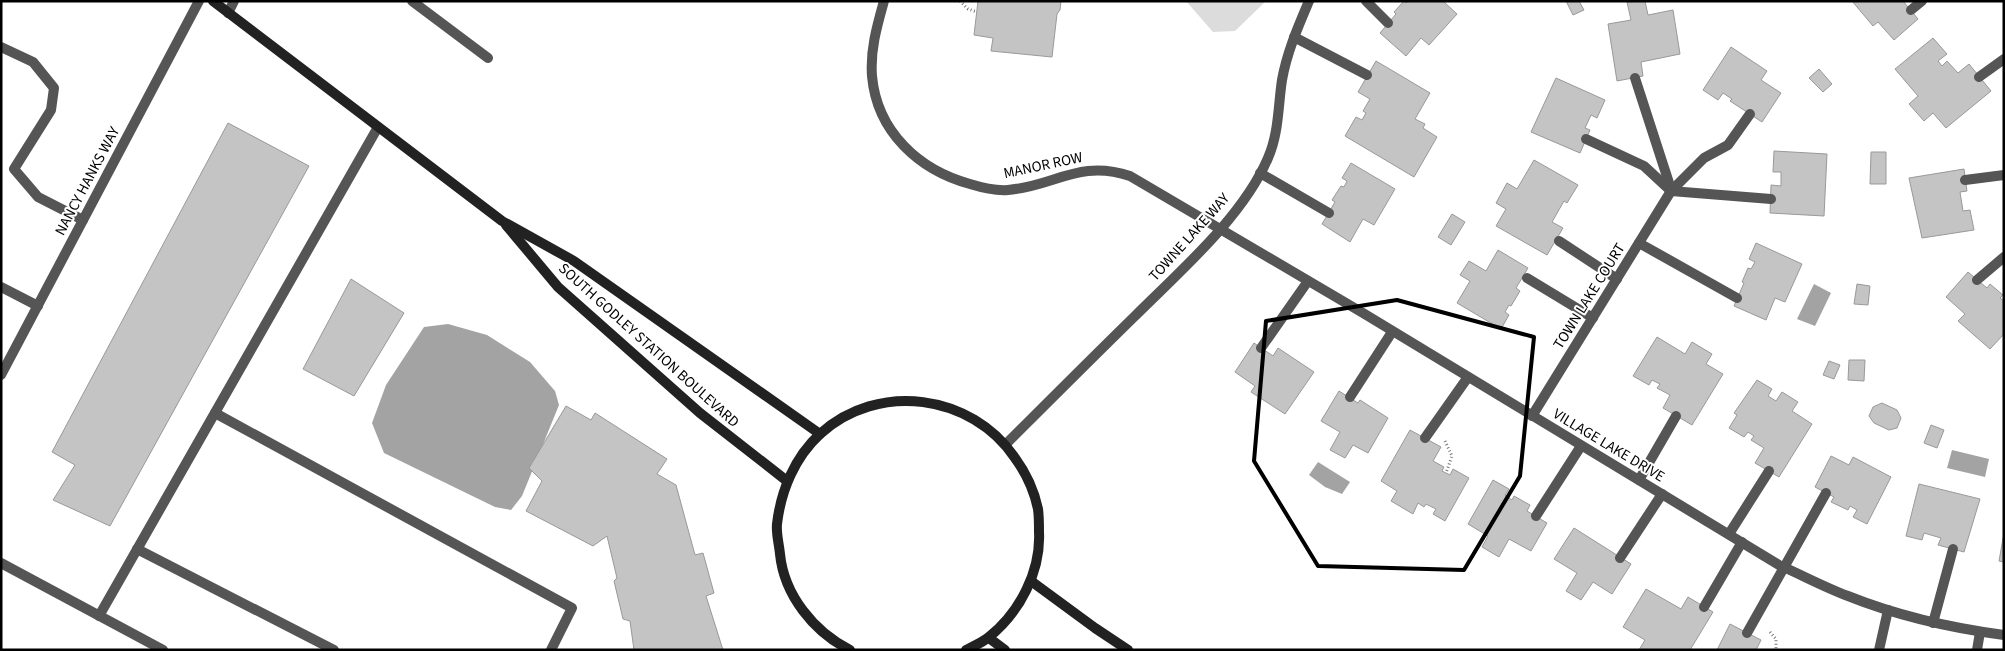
<svg xmlns="http://www.w3.org/2000/svg" width="2005" height="651" font-family="'Source Sans 3',sans-serif">
	<style>
		.green { fill: #dcdcdc }
		.water { fill: #a3a3a3 }
		.building { fill: #c4c4c4; stroke: #999 }
		.lines { fill: none; stroke-linecap: round; stroke-linejoin: round }
		.path { stroke: #777; stroke-width: 3; stroke-dasharray: 1 2.5; stroke-linecap: butt }
		.lane { stroke: #555; stroke-width: 10 }
		.street { stroke: #555; stroke-width: 10 }
		.secondary { stroke: #222; stroke-width: 10 }
		.marked { fill: none; stroke: #000; stroke-width: 4; stroke-linejoin: round }
		.labels { text-anchor: middle; stroke-width: 4; stroke-linejoin: round; paint-order: stroke }
		.street-label { font-size: 15px; fill: #000; stroke: #fff }
	</style>
	<rect width="100%" height="100%" fill="#fff"/>
	<!-- green -->
	<polygon class="green" points="1186,1 1266,1 1235,31 1213,32"/>
	<!-- water -->
	<g class="water">
		<polygon points="1814,284 1831,293 1815,326 1797,319"/>
		<polygon points="448,324 487,335 530,362 555,391 559,405 522,496 511,510 495,507 384,453 372,423 386,385 424,327"/>
		<polygon points="1952,450 1989,459 1985,477 1947,468"/>
		<polygon points="1318,462 1350,482 1342,494 1325,487 1309,475"/>
	</g>
	<!-- building -->
	<g class="building">
		<polygon points="978,1 1061,1 1060,10 1057,14 1052,57 991,51 993,38 974,35"/>
		<polygon points="1404,1 1406,3 1408,1 1443,1 1457,14 1429,45 1421,38 1406,56 1380,33 1396,14 1394,12"/>
		<polygon points="1566,1 1579,1 1584,10 1573,15"/>
		<polygon points="1645,1 1648,15 1673,10 1680,54 1641,62 1643,76 1617,81 1608,24 1631,20 1627,2"/>
		<polygon points="1852,1 1903,1 1918,19 1894,40 1878,22 1873,26"/>
		<polygon points="1933,38 1947,54 1938,61 1942,66 1947,61 1958,73 1969,64 1991,91 1946,128 1933,113 1924,121 1909,104 1918,96 1895,69"/>
		<polygon points="1731,47 1767,71 1761,80 1781,93 1762,122 1730,101 1732,99 1723,93 1718,100 1703,90"/>
		<polygon points="1376,61 1430,93 1415,119 1425,124 1423,128 1437,137 1414,177 1345,136 1356,117 1362,120 1366,113 1363,111 1370,99 1358,92"/>
		<polygon points="1819,69 1832,84 1823,92 1809,78"/>
		<polygon points="1556,78 1605,100 1597,118 1591,115 1585,128 1590,130 1580,153 1531,132"/>
		<polygon points="228,123 309,166 110,526 53,500 75,465 52,452"/>
		<polygon points="1774,151 1827,154 1824,216 1770,213 1771,185 1781,186 1781,172 1773,172"/>
		<polygon points="1871,152 1886,152 1886,184 1870,184"/>
		<polygon points="1534,160 1578,185 1567,203 1564,201 1552,222 1563,228 1547,255 1496,226 1506,209 1496,203 1507,183 1517,189"/>
		<polygon points="1351,163 1395,189 1374,225 1363,219 1350,242 1322,224 1335,202 1332,200 1341,186 1344,187 1347,181 1342,178"/>
		<polygon points="1964,169 1967,191 1960,192 1963,211 1970,210 1974,230 1922,238 1909,178"/>
		<polygon points="1452,214 1465,222 1451,245 1438,237"/>
		<polygon points="1756,243 1802,264 1785,302 1775,298 1766,320 1734,306 1744,283 1742,282 1748,268 1751,269 1755,262 1749,259"/>
		<polygon points="1498,250 1528,268 1516,288 1520,291 1511,306 1509,305 1505,312 1509,315 1501,329 1457,303 1470,281 1460,275 1469,261 1486,271"/>
		<polygon points="1968,272 1987,288 1990,284 2003,295 2000,298 2004,301 2004,334 1990,349 1958,321 1965,314 1946,297"/>
		<polygon points="351,279 404,313 354,396 303,369"/>
		<polygon points="1857,284 1870,286 1868,305 1854,304"/>
		<polygon points="1657,337 1685,354 1692,342 1712,354 1706,364 1723,374 1692,425 1663,408 1670,395 1657,388 1660,384 1652,380 1649,385 1633,376"/>
		<polygon points="1254,343 1273,356 1278,348 1314,372 1285,414 1251,392 1255,386 1235,372"/>
		<polygon points="1849,360 1865,360 1864,381 1848,380"/>
		<polygon points="1829,361 1840,365 1834,379 1823,375"/>
		<polygon points="1757,380 1772,389 1768,396 1776,401 1782,392 1798,402 1792,411 1812,424 1779,477 1755,463 1764,448 1751,440 1754,436 1748,432 1744,437 1729,428 1737,415 1734,413"/>
		<polygon points="1339,391 1358,403 1360,400 1388,418 1368,453 1353,445 1345,458 1330,450 1340,432 1321,421"/>
		<polygon points="1882,403 1897,410 1901,418 1897,428 1889,430 1874,423 1869,416 1873,407"/>
		<polygon points="566,406 591,420 595,413 667,459 657,474 676,485 695,555 703,553 714,593 706,596 723,650 634,650 630,621 623,619 614,581 617,578 607,536 593,546 526,511 542,481 529,468"/>
		<polygon points="1931,425 1944,430 1937,448 1924,443"/>
		<polygon points="1410,430 1441,447 1433,461 1444,467 1442,471 1450,475 1453,469 1469,478 1445,521 1433,514 1436,509 1426,504 1424,507 1418,503 1413,514 1391,501 1397,491 1381,481"/>
		<polygon points="1831,456 1849,465 1853,457 1891,477 1867,524 1853,517 1857,510 1850,506 1848,510 1831,502 1834,497 1815,487"/>
		<polygon points="1493,480 1509,489 1505,495 1512,500 1514,496 1530,505 1527,511 1547,523 1531,551 1509,539 1499,557 1482,547 1488,536 1468,524"/>
		<polygon points="1919,484 1980,499 1964,552 1938,545 1941,538 1924,533 1922,540 1906,536"/>
		<polygon points="1574,528 1631,564 1612,594 1593,582 1581,600 1566,591 1577,573 1554,559"/>
		<polygon points="2004,533 2004,562 1999,561"/>
		<polygon points="1646,589 1681,609 1688,597 1713,612 1690,650 1639,650 1645,640 1623,627"/>
		<polygon points="1730,624 1761,640 1756,650 1717,650"/>
	</g>
	<g class="lines">
		<!-- path -->
		<g class="path">
			<polyline points="960,1 968,9 977,12"/>
			<polyline points="1445,441 1452,456 1446,473"/>
			<polyline points="1770,632 1776,639 1776,650"/>
		</g>
		<!-- lane -->
		<g class="lane">
			<polyline points="412,1 488,58"/>
			<polyline points="1366,1 1388,23"/>
			<polyline points="1911,10 1922,1"/>
			<polyline points="228,13 234,1"/>
			<polyline points="1294,37 1367,75"/>
			<polyline points="1,47 33,62 54,88 51,110 14,169 38,197 83,220"/>
			<polyline points="1979,77 2004,59"/>
			<polyline points="1635,78 1671,189"/>
			<polyline points="1586,139 1644,166 1671,191 1771,199"/>
			<polyline points="1260,173 1329,213"/>
			<polyline points="1965,180 2004,175"/>
			<polyline points="1671,191 1704,158 1728,145 1750,114"/>
			<polyline points="1559,241 1617,279"/>
			<polyline points="1639,243 1737,298"/>
			<polyline points="1527,278 1593,318"/>
			<polyline points="1977,280 2004,257"/>
			<polyline points="1,287 38,306"/>
			<polyline points="1261,348 1308,281"/>
			<polyline points="1350,397 1392,332"/>
			<polyline points="215,413 572,608 551,650"/>
			<polyline points="1425,438 1468,377"/>
			<polyline points="1639,480 1676,416"/>
			<polyline points="1536,516 1581,446"/>
			<polyline points="1729,534 1769,471"/>
			<polyline points="137,549 334,650"/>
			<polyline points="1620,558 1662,494"/>
			<polyline points="1704,607 1742,542"/>
			<polyline points="99,616 378,127"/>
			<polyline points="1933,623 1953,549"/>
			<polyline points="1747,633 1826,493"/>
			<polyline points="1879,650 1888,610"/>
			<polyline points="1977,650 1980,632"/>
		</g>
		<!-- street -->
		<g class="street">
			<path d="M 884,1 C 877,26 870,50 872,76 C 877,132 919,170 970,184 C 983,188 995,191 1008,190 C 1055,186 1079,159 1130,176 L 1363,313 L 1779,565 C 1802,575 1824,587 1848,596 C 1898,616 1951,628 2004,635"/>
			<polyline points="1,375 199,1"/>
			<polyline points="1532,416 1671,191"/>
			<path d="M 1006,444 C 1049,401 1092,358 1135,316 C 1180,271 1243,217 1268,158 C 1279,133 1278,106 1282,80 C 1287,52 1298,27 1309,1"/>
			<polyline points="1,563 163,650"/>
		</g>
		<!-- secondary -->
		<g class="secondary">
			<polyline points="213,1 502,221 574,261 820,434"/>
			<polyline points="506,225 558,287 700,413 787,481"/>
			<polyline points="1031,581 1095,628 1128,650"/>
			<polyline points="989,638 1005,650"/>
			<path d="M 850,650 C 814,632 784,595 780,554 C 779,544 776,533 777,524 C 781,490 795,457 820,434 C 878,381 972,394 1015,458 C 1026,473 1034,490 1038,509 C 1039,516 1039,524 1039,532 C 1041,571 1020,612 989,637 C 983,642 974,646 966,650"/>
		</g>
	</g>
	<!-- marked area -->
	<path class="marked" d="M 1397,300 L 1534,337 L 1520,476 L 1464,570 L 1318,566 L 1254,461 L 1266,321 Z"/>
	<g class="labels">
		<!-- street labels -->
		<g class="street-label">
			<text transform="translate(1043 165) rotate(-12)" y="5">MANOR ROW</text>
			<text transform="translate(87 181) rotate(-62)" y="5">NANCY HANKS WAY</text>
			<text transform="translate(1189 237) rotate(-48)" y="5">TOWNE LAKE WAY</text>
			<text transform="translate(1589 296) rotate(-58)" y="5">TOWN LAKE COURT</text>
			<text transform="translate(649 345) rotate(42)" y="5">SOUTH GODLEY STATION BOULEVARD</text>
			<text transform="translate(1609 445) rotate(31)" y="5">VILLAGE LAKE DRIVE</text>
		</g>
	</g>
	<!-- border -->
	<rect width="2005" height="651" fill="none" stroke="#000000" stroke-width="5"/>
</svg>
